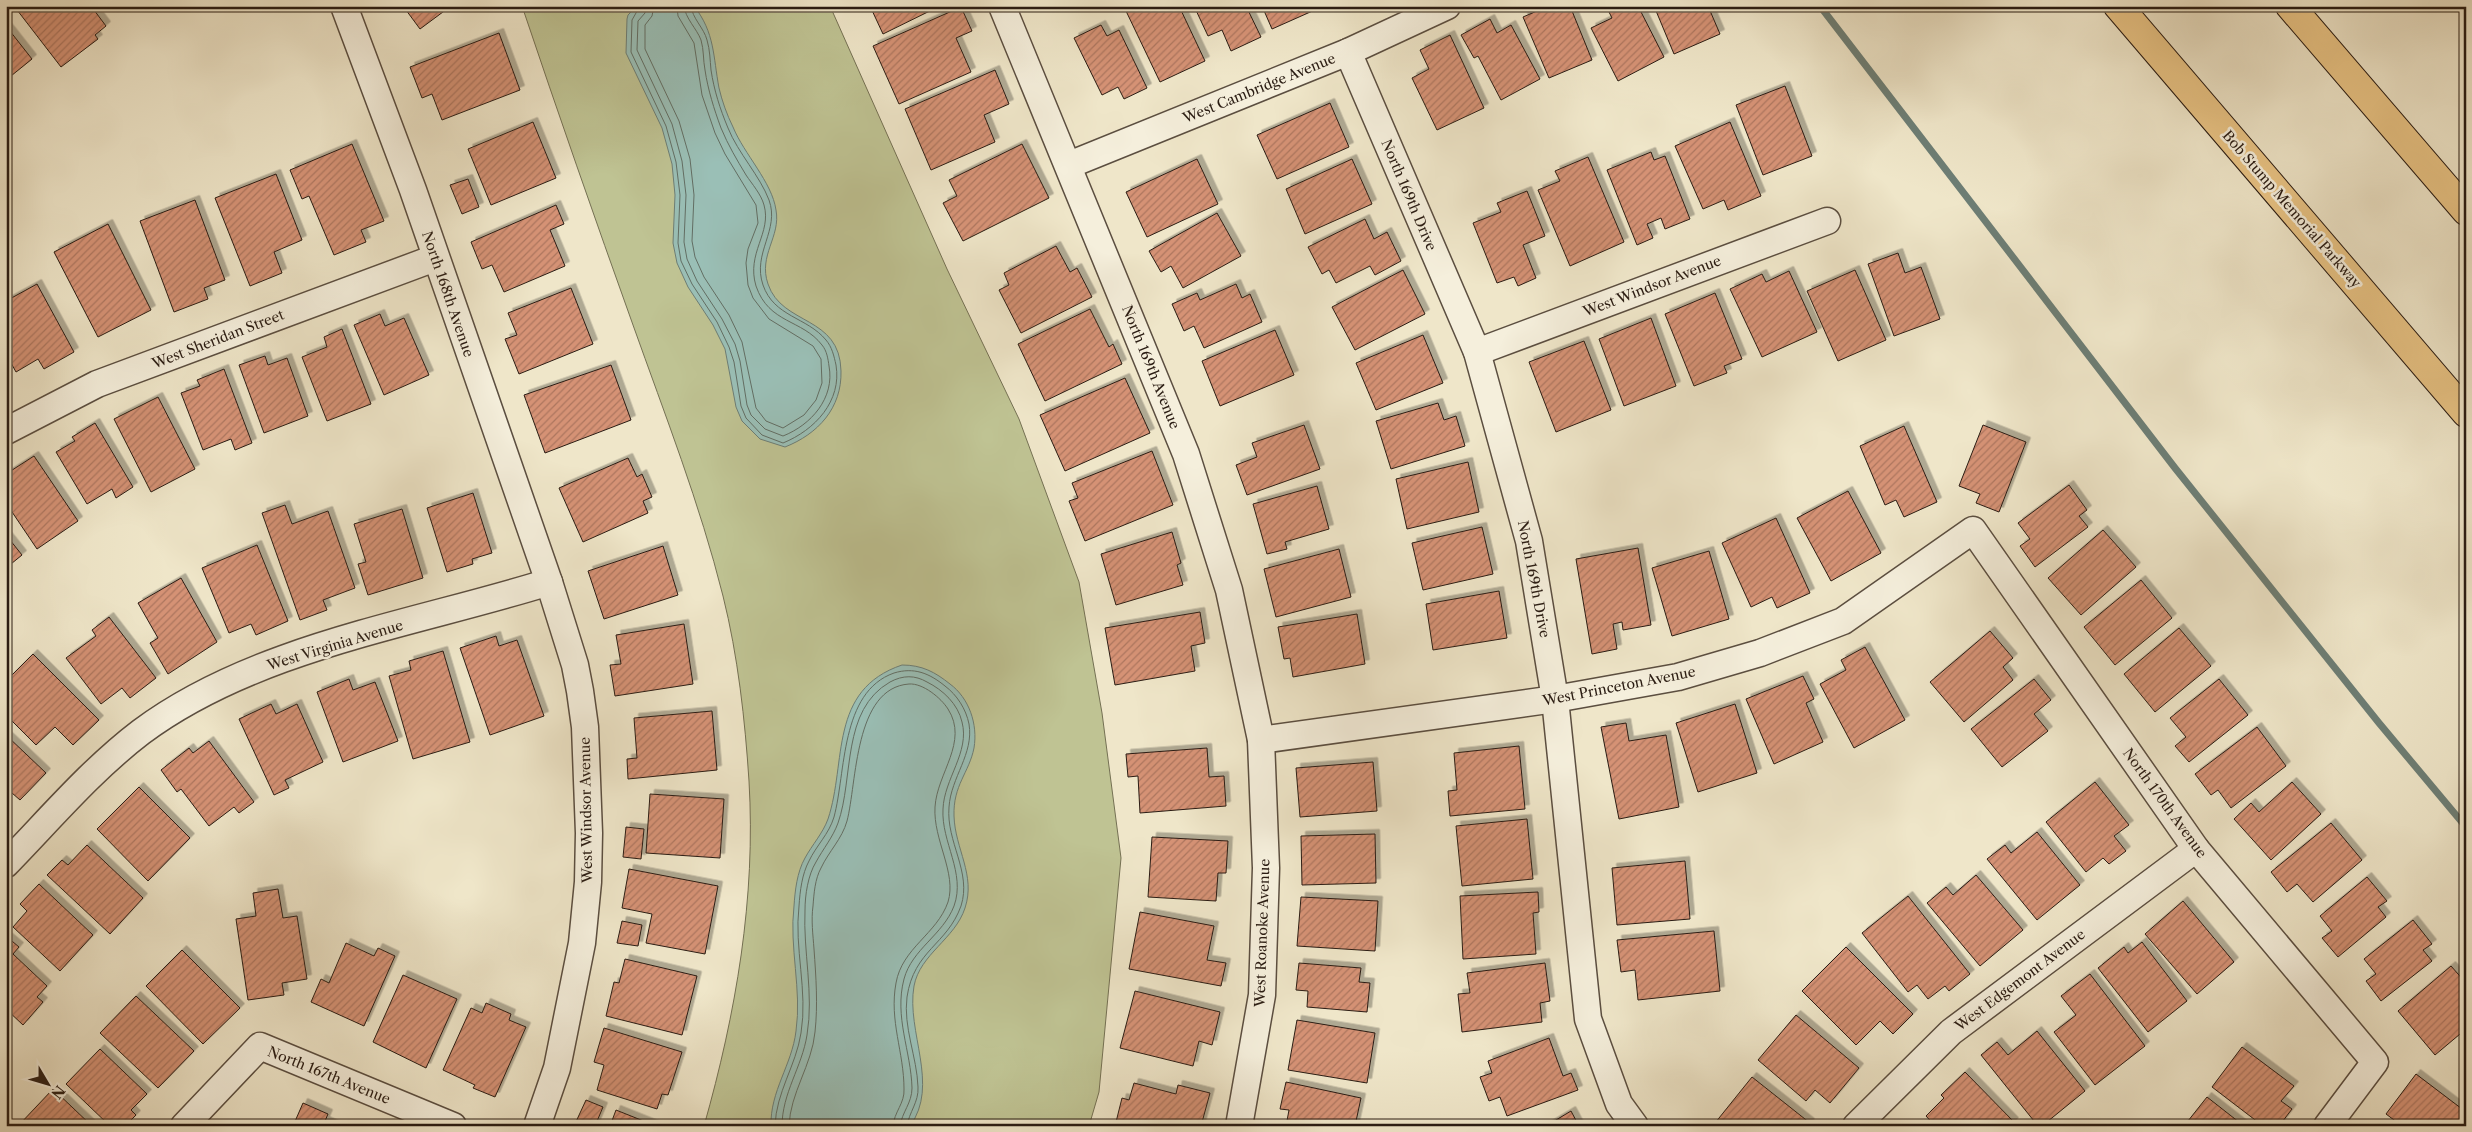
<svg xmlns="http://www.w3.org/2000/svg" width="2472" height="1132" font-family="'Libre Caslon Text',serif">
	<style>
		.green { fill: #bfc393; stroke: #747053 }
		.water { fill: #9abfb6; stroke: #6d7e75 }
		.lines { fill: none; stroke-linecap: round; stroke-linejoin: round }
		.shore { stroke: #626e64; stroke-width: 1 }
		.stream { stroke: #6d7e75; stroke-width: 7 }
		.building { fill: url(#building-hatch); stroke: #2a1c13; filter: url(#shadow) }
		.street-casing { stroke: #5b4e40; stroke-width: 29 }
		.highway-casing { stroke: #2a1c13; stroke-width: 30 }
		.street { stroke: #f5efdc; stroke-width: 26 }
		.highway { stroke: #e8c384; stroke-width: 28 }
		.labels { text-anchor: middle; stroke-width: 5; stroke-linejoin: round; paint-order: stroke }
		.street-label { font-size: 14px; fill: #2a1c13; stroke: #f5efdc }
	</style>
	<defs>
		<pattern id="building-hatch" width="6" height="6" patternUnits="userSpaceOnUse" patternTransform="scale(1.25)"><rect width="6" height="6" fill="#d59275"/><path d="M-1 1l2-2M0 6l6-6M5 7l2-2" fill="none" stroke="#ad765f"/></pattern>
		<filter id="shadow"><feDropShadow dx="4.5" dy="-4.5" stdDeviation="0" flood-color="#0004"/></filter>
	</defs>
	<rect width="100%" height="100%" fill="#efe6c9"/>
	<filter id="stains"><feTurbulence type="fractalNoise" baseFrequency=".004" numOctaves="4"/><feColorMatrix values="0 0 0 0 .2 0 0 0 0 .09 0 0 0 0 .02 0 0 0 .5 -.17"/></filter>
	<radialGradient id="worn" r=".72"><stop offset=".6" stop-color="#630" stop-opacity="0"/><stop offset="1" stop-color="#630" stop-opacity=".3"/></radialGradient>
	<!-- green -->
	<path class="green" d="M 522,6 L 830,6 L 947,269 L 1019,419 L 1079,582 L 1102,713 L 1121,858 L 1099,1092 L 1089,1126 L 704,1126 C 736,1013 756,898 749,781 C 745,720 738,656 723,596 C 700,504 665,415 633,325 C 595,219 558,113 522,6 Z"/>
	<!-- water -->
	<g class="water">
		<path d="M 637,6 L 694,6 C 715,33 713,56 719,88 C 722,101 727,115 733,127 C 744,154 772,182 776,210 C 781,237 758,255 768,284 C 782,326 840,315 841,371 C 842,408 818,434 785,447 L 760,439 L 742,421 L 736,407 L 725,349 L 713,325 L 688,287 L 677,263 L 673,243 L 675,195 L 672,164 L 662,128 L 626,53 L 627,19 L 628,15 Z"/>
		<path d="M 902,665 C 922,665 935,672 950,684 C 969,698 978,724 974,748 C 969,773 953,785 954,816 C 955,849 976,875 965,908 C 955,939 920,954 914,986 C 906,1032 940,1085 910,1126 L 771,1126 C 770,1091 792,1065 796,1031 C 802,990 789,947 794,906 C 795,891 797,872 805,858 C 812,845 823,833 828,819 C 847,762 828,690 902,665 Z"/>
	</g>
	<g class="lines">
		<!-- shore -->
		<g class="shore">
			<path d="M 640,6 L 632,20 L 631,52 L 666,126 L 676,162 L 680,195 L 678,243 L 681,261 L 692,284 L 717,322 L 729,347 L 734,362 L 741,406 L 746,418 L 762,435 L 783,443 C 815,430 842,401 836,365 C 834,356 832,347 826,340 C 807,317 774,317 763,285 C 752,253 780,230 769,200 C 760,176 738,153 728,128 C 720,109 714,90 711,70 C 710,60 710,50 707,40 C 704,28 692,18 691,6"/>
			<path d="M 646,6 L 645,13 L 638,21 L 637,50 L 672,124 L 682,161 L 686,195 L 684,242 L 687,259 L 697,281 L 722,319 L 735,344 L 740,361 L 747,405 L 751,415 L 765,429 L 783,436 C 811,425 835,398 829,366 C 828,359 827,351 822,345 C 802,319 769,324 756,286 C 746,253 772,233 764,205 C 761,194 752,184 746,175 C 737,160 728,145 721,128 C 714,109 708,90 705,70 C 703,60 704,50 701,40 C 697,29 685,18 684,6"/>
			<polyline points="654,6 652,16 645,25 645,49 679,121 690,159 694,195 692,241 695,257 704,277 729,315 742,342 756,408 766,421 783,428 804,415 816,400 822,383 821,359 813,346 769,319 753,298 748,285 746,263 748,249 758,223 756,205 725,154 715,133 702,95 694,43 678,16 677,6"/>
			<path d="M 775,1126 C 776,1092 796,1066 801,1033 C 808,991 794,948 799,906 C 800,891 802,874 809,861 C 816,846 829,834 834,817 C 846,773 840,692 894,673 C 914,667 929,673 945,686 C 957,695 966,709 969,724 C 974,754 951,777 949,807 C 946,842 972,872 961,906 C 947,945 914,950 907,997 C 903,1027 917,1057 918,1087 C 919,1102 909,1112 907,1126"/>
			<path d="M 782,1126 C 782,1093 802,1067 807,1035 C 814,994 803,951 805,910 C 805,895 808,875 816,862 C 823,849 833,837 838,823 C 854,778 841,710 890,682 C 903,675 915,675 927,682 C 943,690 958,704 962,722 C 970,752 944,779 943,809 C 941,842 966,873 954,906 C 943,935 912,949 904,979 C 894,1017 911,1051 912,1088 C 912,1103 902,1112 900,1126"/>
			<path d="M 789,1126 C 790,1093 812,1065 815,1032 C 818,1005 816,977 814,949 C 813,935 811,920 813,906 C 814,893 815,879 821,868 C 829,851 842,839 847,821 C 857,783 854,688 909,684 C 923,683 941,698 948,709 C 969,742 937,773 935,807 C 933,840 957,873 948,902 C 937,934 902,948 896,983 C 889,1021 904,1052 904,1089 C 905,1103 894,1112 893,1126"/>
		</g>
		<!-- stream -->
		<polyline class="stream" points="1820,6 2175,468 2379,723 2466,827"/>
	</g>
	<!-- building -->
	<g class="building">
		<polygon points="14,6 91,6 106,26 95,35 98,39 61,67"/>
		<polygon points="403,6 451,6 420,29"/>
		<polygon points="870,6 940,6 883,34"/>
		<polygon points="1135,6 1179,6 1205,61 1160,82 1126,11"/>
		<polygon points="1194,6 1246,6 1261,37 1231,51 1222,30 1208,36"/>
		<polygon points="1262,6 1316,6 1317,9 1272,29"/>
		<polygon points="1543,6 1570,6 1592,60 1549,78 1523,17 1544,8"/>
		<polygon points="1606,6 1638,6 1664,57 1618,81 1591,28 1612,18"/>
		<polygon points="1654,6 1708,6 1720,34 1674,54"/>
		<polygon points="961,7 972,31 956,38 971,72 899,104 873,46"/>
		<polygon points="1490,19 1497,33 1511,25 1540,79 1501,100 1478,56 1474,58 1461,35"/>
		<polygon points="1101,25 1107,36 1119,30 1147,88 1124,99 1118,87 1102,95 1074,38"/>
		<polygon points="6,26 32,59 6,80"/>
		<polygon points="499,33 520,90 442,120 432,94 422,98 410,67"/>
		<polygon points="1450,35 1484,108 1437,130 1412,78 1429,69 1420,50"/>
		<polygon points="995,70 1009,104 984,115 995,142 931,170 905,109"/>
		<polygon points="1785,86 1812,156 1763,175 1736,105"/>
		<polygon points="1330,103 1349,147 1277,179 1257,135"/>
		<polygon points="533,122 556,178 491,205 468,149"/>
		<polygon points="1730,122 1761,196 1728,210 1724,200 1703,209 1675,146"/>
		<polygon points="352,144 384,221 361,230 366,242 334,255 309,196 302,199 290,170"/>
		<polygon points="1022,144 1049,198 963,241 943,203 957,196 949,180"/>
		<polygon points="1651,152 1654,160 1665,156 1690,219 1665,229 1661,218 1647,224 1653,238 1637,245 1607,170"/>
		<polygon points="1588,157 1624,242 1570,266 1538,190 1560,181 1555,171"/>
		<polygon points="1197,159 1218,204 1147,237 1126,192"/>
		<polygon points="1352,159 1372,204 1305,234 1286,189"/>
		<polygon points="276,174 302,240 274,252 282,273 250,286 215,198"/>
		<polygon points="468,179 479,207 462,214 450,185"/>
		<polygon points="1527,191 1545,236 1523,245 1536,278 1518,286 1514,277 1497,283 1473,223 1501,212 1497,203"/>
		<polygon points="195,200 225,280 204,288 208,299 174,312 140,221"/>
		<polygon points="556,205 564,224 550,230 565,266 504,292 492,265 482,269 471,242"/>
		<polygon points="1217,213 1241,256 1183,288 1171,266 1161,272 1149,251"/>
		<polygon points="1365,219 1374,239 1387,232 1401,261 1375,275 1370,266 1336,283 1329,270 1322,274 1308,247"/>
		<polygon points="108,224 151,310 98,337 54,252"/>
		<polygon points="1056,246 1070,272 1077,268 1092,297 1021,333 999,290 1009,285 1004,273"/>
		<polygon points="1898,253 1905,273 1921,267 1940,319 1894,336 1868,264"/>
		<polygon points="1403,270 1425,314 1355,350 1332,307"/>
		<polygon points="1855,270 1886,340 1838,361 1807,291"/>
		<polygon points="1789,271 1817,332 1762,357 1730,289 1762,274 1766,282"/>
		<polygon points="37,284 74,352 44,369 38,359 16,372 6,354 6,301"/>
		<polygon points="1236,284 1242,298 1250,294 1262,322 1204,348 1194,326 1184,331 1172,304 1197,293 1200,300"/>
		<polygon points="571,288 593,344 519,374 505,339 517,335 508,313"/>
		<polygon points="1715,293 1742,359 1724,366 1727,373 1694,386 1665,314"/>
		<polygon points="1090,309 1109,347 1113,344 1122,364 1045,401 1018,344"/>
		<polygon points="380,314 385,326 404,318 429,375 384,395 354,325"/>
		<polygon points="1651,318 1676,386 1624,406 1599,339"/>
		<polygon points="342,329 371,404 327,421 302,357 327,347 324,337"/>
		<polygon points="1275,330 1294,375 1220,406 1202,361"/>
		<polygon points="1423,335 1443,383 1376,410 1356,363"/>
		<polygon points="1584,341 1611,410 1556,432 1529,362"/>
		<polygon points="265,356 268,365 287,358 308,416 264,433 239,365"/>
		<polygon points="611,365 631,420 545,453 524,395"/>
		<polygon points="224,369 252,443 235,450 231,439 203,450 181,393 200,386 197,380"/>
		<polygon points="1125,378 1150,433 1065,471 1040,415"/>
		<polygon points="158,397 195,469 151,492 114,419"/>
		<polygon points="1438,403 1444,420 1456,416 1465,446 1391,469 1376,421"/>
		<polygon points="95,423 133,487 116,498 112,489 87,504 56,452 75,441 72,437"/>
		<polygon points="1304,425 1320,469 1247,495 1236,465 1257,457 1252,443"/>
		<polygon points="1983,425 2026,442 1999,512 1976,503 1980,494 1959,486"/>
		<polygon points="1904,426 1937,502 1904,517 1896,500 1885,505 1860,446"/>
		<polygon points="1152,451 1173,505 1085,541 1069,501 1078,498 1072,483"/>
		<polygon points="34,456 78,521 37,549 6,503 6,474"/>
		<polygon points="628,458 637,477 642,474 652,497 643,501 648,513 583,542 559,488"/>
		<polygon points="1468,462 1479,512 1407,529 1396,479"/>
		<polygon points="2069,485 2087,510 2079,516 2088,527 2035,567 2020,546 2030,539 2018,523"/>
		<polygon points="1317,486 1329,529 1285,542 1287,549 1267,554 1253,504"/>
		<polygon points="1848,491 1881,553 1831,581 1797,518"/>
		<polygon points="473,493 492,553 472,559 473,564 447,572 427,508"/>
		<polygon points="285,505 292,524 328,511 355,588 323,600 327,610 300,620 262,513"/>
		<polygon points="402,509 423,578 368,595 358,564 366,562 354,524"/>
		<polygon points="1776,518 1810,593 1777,608 1772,597 1751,607 1722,543"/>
		<polygon points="1482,527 1493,574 1423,590 1412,543"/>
		<polygon points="2103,530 2136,567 2081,615 2048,578"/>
		<polygon points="1172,532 1181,563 1177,565 1183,585 1116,605 1101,554"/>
		<polygon points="6,535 22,555 6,568"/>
		<polygon points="257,545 288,621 256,635 251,624 229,633 202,568"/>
		<polygon points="663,546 678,595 604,619 588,571"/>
		<polygon points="1638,548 1651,625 1623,630 1622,622 1613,624 1617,649 1592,654 1576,559"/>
		<polygon points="1339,549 1351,597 1276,617 1264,569"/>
		<polygon points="1709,551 1729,619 1672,636 1652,568"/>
		<polygon points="181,578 217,642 168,674 150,643 158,638 138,603"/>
		<polygon points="2141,580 2172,618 2115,665 2084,627"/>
		<polygon points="1499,591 1507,638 1433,650 1426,604"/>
		<polygon points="1200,612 1205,643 1191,646 1195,671 1115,685 1105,628"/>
		<polygon points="1357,614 1365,664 1293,677 1290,658 1284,659 1278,627"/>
		<polygon points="109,617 156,678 130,698 122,688 101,704 66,658 96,636 92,630"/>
		<polygon points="684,624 693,684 615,696 610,665 621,664 616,635"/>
		<polygon points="2179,628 2211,666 2155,712 2124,674"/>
		<polygon points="1990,631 2013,658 2003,667 2013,680 1964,722 1930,682"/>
		<polygon points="496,636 499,646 517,640 544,716 490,735 460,648"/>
		<polygon points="1865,647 1905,720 1854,748 1820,684 1846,670 1841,660"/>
		<polygon points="443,651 470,742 413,759 389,676 411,670 409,661"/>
		<polygon points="33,654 99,720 73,745 55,727 36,745 6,715 6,681"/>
		<polygon points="1803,676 1814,699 1806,703 1823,742 1774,764 1746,699"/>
		<polygon points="349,679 353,690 375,682 398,741 343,762 317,692"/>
		<polygon points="2034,679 2051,700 2034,714 2048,731 2002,767 1971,729"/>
		<polygon points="2219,679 2248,715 2189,762 2175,746 2186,737 2170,718"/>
		<polygon points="271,704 276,714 297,704 323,762 285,780 289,788 274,795 239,719"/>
		<polygon points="1735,704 1757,773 1698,792 1676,723"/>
		<polygon points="712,711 717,770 628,779 627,759 637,758 634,718"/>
		<polygon points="1626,723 1629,741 1666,735 1679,807 1619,819 1601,727"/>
		<polygon points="2257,727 2286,766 2231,808 2218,790 2211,795 2195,774"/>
		<polygon points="6,735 46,773 20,800 12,793 6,800"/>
		<polygon points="209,741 254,802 239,813 234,807 209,826 181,789 177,792 161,770 189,748 193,753"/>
		<polygon points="1519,746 1525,809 1450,816 1448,791 1457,790 1454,753"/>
		<polygon points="1207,748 1209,777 1224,776 1226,806 1140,813 1138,776 1128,777 1126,754"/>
		<polygon points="1373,762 1377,811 1300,817 1296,768"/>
		<polygon points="2095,782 2129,825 2114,836 2126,851 2109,864 2103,858 2086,872 2046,822"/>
		<polygon points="2292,782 2321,814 2271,860 2234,819 2251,803 2259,812"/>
		<polygon points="139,787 190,838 148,881 97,829"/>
		<polygon points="650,794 724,799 720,858 646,853"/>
		<polygon points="1527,819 1533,879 1462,886 1456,826"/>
		<polygon points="2331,823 2362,860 2313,902 2297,884 2287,892 2271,872"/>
		<polygon points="626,827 644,829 641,859 623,857"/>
		<polygon points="2037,832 2080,885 2037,920 1987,859 2005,845 2011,853"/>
		<polygon points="1375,834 1376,883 1302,885 1301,836"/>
		<polygon points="1152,837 1228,841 1226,873 1218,873 1216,901 1148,897"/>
		<polygon points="87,845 143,898 110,934 47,875 62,860 68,865"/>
		<polygon points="1685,861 1690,919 1617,925 1612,868"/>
		<polygon points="629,869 718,886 705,954 646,943 652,914 622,908"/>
		<polygon points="1976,875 2023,930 1980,966 1927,903 1946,887 1953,895"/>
		<polygon points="2367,877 2387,901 2378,907 2386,917 2338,957 2322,938 2332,931 2320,916"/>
		<polygon points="39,884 93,935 60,971 13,927 27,911 20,904"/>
		<polygon points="278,889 283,918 297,916 307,979 282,983 284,995 248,1000 236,919 256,916 253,893"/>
		<polygon points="1538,892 1539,912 1533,913 1536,954 1463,959 1460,896"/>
		<polygon points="1908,896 1970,974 1949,991 1945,986 1928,999 1917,985 1908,992 1862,933"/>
		<polygon points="1301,897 1378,901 1375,951 1297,946"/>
		<polygon points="2183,901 2234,962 2197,994 2145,934"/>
		<polygon points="1140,912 1214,926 1207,960 1226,963 1221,986 1129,969"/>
		<polygon points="2413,920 2432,944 2423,950 2432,961 2381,1001 2366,981 2376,974 2364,959"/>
		<polygon points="622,921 642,925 638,946 617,943"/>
		<polygon points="1714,931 1720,991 1638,1000 1635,970 1621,972 1617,940"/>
		<polygon points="6,936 19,947 13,954 47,986 37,997 43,1002 23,1025 6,1009"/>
		<polygon points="2142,942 2187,1001 2148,1032 2098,968 2124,947 2128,953"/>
		<polygon points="346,943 374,956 378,948 395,956 364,1026 311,1002 321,979 329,983"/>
		<polygon points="1846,947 1913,1014 1893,1034 1880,1021 1856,1045 1802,991"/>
		<polygon points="182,950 240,1008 203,1044 146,986"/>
		<polygon points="625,959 697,976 682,1035 606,1016 614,982 619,983"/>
		<polygon points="1299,963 1361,968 1359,982 1370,983 1367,1012 1307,1007 1308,991 1296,990"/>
		<polygon points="1545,963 1550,1001 1540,1003 1542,1022 1462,1032 1458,994 1470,993 1467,973"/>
		<polygon points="2451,966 2466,983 2466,1029 2435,1055 2398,1011"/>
		<polygon points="2090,974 2145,1046 2095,1085 2054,1032 2076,1015 2061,996"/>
		<polygon points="403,975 457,999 426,1068 373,1042"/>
		<polygon points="1135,991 1220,1012 1212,1045 1199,1041 1193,1066 1120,1048"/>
		<polygon points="136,996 194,1051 158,1088 100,1033"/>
		<polygon points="486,1003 511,1014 509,1020 526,1027 495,1097 473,1088 475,1085 443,1070 471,1008 482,1013"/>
		<polygon points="1796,1015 1859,1068 1830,1103 1815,1090 1806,1101 1758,1060"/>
		<polygon points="1297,1020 1375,1033 1367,1083 1288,1070"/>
		<polygon points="604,1028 682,1052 668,1095 662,1094 657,1109 597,1090 604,1065 594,1062"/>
		<polygon points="2037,1031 2085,1091 2042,1126 2038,1126 1981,1055 1997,1042 2008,1055"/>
		<polygon points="1549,1038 1563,1076 1571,1073 1578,1090 1507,1116 1500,1097 1489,1101 1480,1077 1492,1073 1488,1061"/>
		<polygon points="2242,1047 2294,1086 2281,1101 2292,1109 2279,1126 2263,1126 2212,1087"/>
		<polygon points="100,1049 147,1094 131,1110 136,1115 125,1126 110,1126 66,1084"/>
		<polygon points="1965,1072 2014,1122 2010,1126 1935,1126 1926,1116 1944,1098 1941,1095"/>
		<polygon points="2416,1074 2466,1112 2466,1126 2402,1126 2386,1114"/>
		<polygon points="1752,1077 1810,1123 1808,1126 1719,1126 1715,1123"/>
		<polygon points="1286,1082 1361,1098 1355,1126 1286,1126 1289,1110 1280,1109"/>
		<polygon points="1134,1083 1176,1094 1178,1085 1210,1093 1201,1126 1115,1126 1122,1098 1129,1100"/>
		<polygon points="53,1089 92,1126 19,1125"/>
		<polygon points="2207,1097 2244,1126 2184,1126"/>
		<polygon points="586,1100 603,1107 595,1126 574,1126"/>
		<polygon points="303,1103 328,1114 325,1121 336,1126 293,1126"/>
		<polygon points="616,1110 656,1126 610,1126"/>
		<polygon points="1571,1111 1579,1126 1546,1126"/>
	</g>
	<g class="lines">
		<!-- street casing -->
		<g class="street-casing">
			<g id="street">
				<polyline points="344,6 413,190 549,582 575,665 580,691 585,727 589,833 588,882 582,943 557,1068 537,1126"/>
				<polyline points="1002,6 1186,454 1229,590 1261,740 1266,868 1262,995 1239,1126"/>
				<polyline points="1348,52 1477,352 1529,541 1555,699 1588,1019 1619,1104 1635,1126"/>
				<polyline points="1069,165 1348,52 1447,6"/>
				<polyline points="1477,352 1827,221"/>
				<polyline points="6,431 97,384 435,258"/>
				<polyline points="1261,740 1555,699 1678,677 1760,653 1843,621 1973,530 2196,849 2375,1062 2327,1126"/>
				<path d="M 6,864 C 49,820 91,770 141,732 C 255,647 415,624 549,582"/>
				<polyline points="184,1126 260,1046 453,1126"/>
				<polyline points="1856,1126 1951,1032 2196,849"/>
			</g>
		</g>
		<!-- highway casing -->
		<g class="highway-casing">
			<g id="highway">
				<polyline points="2118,6 2466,413"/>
				<polyline points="2290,6 2466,211"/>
			</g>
		</g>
		<!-- street -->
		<use href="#street" class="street"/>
		<!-- highway -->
		<use href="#highway" class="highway"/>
	</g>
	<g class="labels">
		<!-- street labels -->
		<g class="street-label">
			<text transform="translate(1259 88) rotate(-22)" y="5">West Cambridge Avenue</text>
			<text transform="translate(1409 195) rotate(67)" y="5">North 169th Drive</text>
			<text transform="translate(2292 209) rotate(49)" y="5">Bob Stump Memorial Parkway</text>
			<text transform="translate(1652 286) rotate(-21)" y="5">West Windsor Avenue</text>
			<text transform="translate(448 294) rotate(71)" y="5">North 168th Avenue</text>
			<text transform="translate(218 339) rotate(-21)" y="5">West Sheridan Street</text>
			<text transform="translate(1151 367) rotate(68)" y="5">North 169th Avenue</text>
			<text transform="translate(1534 579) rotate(79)" y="5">North 169th Drive</text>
			<text transform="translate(335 645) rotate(-17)" y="5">West Virginia Avenue</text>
			<text transform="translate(1619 686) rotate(-11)" y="5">West Princeton Avenue</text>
			<text transform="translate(2165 803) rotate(54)" y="5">North 170th Avenue</text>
			<text transform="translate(586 810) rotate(-91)" y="5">West Windsor Avenue</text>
			<text transform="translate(1262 933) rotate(-88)" y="5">West Roanoke Avenue</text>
			<text transform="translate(2020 980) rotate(-37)" y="5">West Edgemont Avenue</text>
			<text transform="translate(329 1075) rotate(22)" y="5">North 167th Avenue</text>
		</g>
	</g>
	<!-- margin -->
	<rect width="2472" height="1132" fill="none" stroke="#efe6c9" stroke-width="25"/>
	<rect x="8" y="8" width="2457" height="1117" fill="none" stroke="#2a1c13" stroke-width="2.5"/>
	<rect x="12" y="12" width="2447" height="1107" fill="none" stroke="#2a1c13"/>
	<!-- north arrow -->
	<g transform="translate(48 1084) rotate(128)" stroke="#f5efdc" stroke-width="4" paint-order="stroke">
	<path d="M0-4L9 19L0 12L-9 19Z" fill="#2a1c13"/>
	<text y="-8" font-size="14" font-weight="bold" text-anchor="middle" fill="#2a1c13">N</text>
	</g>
	<rect width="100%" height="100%" filter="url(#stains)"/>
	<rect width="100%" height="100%" fill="url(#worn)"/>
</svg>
